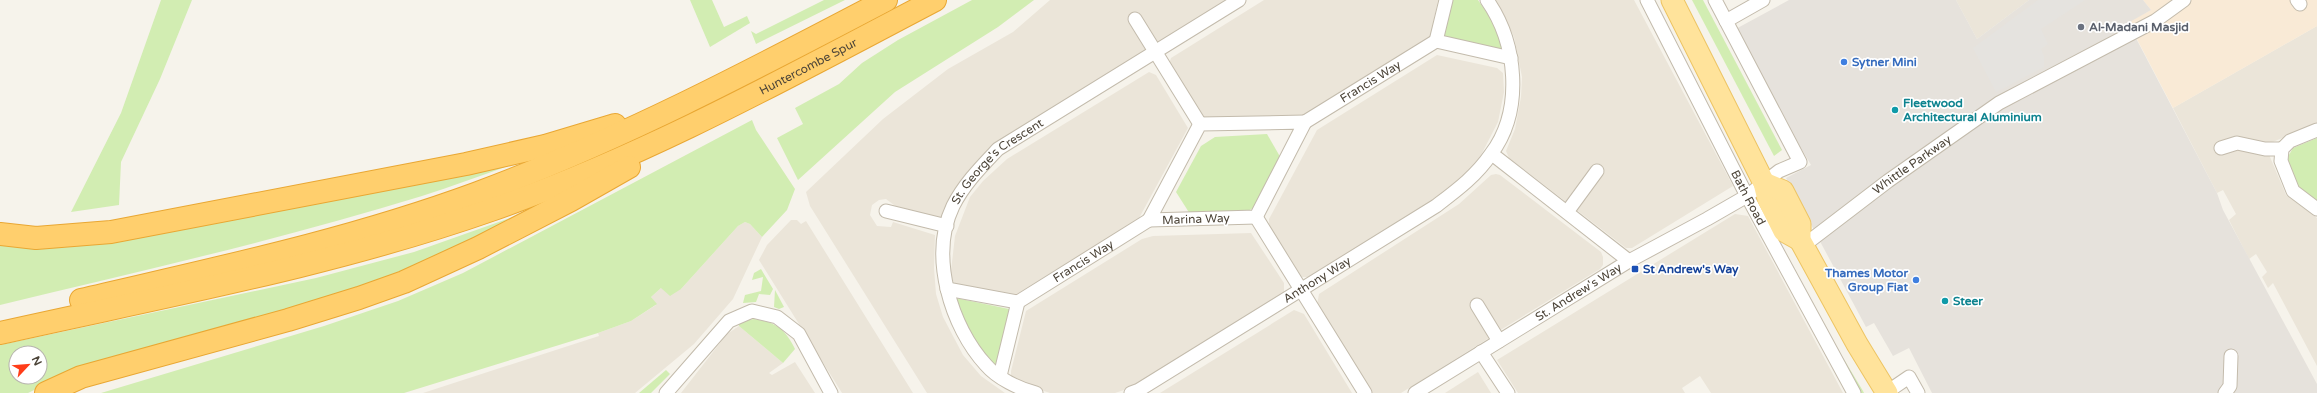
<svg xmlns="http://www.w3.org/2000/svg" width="2317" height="393" font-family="'Varela Round',sans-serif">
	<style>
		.residential { fill: #ebe5d9 }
		.commercial { fill: #f9ead6 }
		.industrial { fill: #e6e2dc }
		.green { fill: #d2edb2; fill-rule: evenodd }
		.parking { fill: #e5e3df }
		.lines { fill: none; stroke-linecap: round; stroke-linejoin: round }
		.street-casing { stroke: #c3bbac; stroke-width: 15 }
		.primary-casing { stroke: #edc463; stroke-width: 23 }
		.highway-casing { stroke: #e9a733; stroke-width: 24 }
		.street { stroke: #fff; stroke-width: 13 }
		.primary { stroke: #ffe39b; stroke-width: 21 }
		.highway { stroke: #ffcf6d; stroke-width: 22 }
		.worship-dot { fill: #6b7280; stroke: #fff; stroke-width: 1.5 }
		.shop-dot { fill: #3f7fe0; stroke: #fff; stroke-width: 1.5 }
		.culture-dot { fill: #0f9aa8; stroke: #fff; stroke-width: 1.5 }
		.transit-dot { fill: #1a4fb4; stroke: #fff; stroke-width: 1.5 }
		.labels { text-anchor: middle; stroke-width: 3.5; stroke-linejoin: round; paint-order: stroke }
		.worship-label { font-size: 12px; font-weight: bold; fill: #5b616d; stroke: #fff; text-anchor: start }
		.shop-label { font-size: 12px; font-weight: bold; fill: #366cbe; stroke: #fff; text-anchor: start }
		.street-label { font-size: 12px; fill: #4c4438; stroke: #fff }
		.culture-label { font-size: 12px; font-weight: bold; fill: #0d838f; stroke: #fff; text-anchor: start }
		.transit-label { font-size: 12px; font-weight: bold; fill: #164399; stroke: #fff; text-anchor: start }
	</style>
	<rect width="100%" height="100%" fill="#f6f3eb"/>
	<!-- residential -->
	<g class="residential">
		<polygon points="1050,0 1231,0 992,148 982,156 963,179 941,218 898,208 886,199 879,200 872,205 870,215 877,226 891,227 893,222 935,235 934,268 936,294 943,317 963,355 981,376 1005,393 927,393 810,206 806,192 883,119 948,69 1013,32"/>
		<polygon points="1264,0 1438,0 1430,38 1306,116 1203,118 1169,64 1171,58"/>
		<polygon points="1496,0 1634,0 1733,186 1632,248 1626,248 1509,158 1506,151 1515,129 1521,97 1522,77 1514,37"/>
		<polygon points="1956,0 2029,0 1977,39"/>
		<polygon points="2317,26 2317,124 2265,145 2286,195 2317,218 2317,366 2273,283 2268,288 2262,277 2267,272 2256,254 2249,259 2229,220 2236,214 2223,190 2217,193 2173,108"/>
		<polygon points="1437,55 1497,68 1503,73 1504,92 1498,122 1479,159 1471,170 1442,194 1315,275 1309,277 1302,277 1278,240 1269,224 1269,219 1317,130"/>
		<polygon points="1149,72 1156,75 1188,128 1138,220 1017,296 955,284 951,278 951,271 955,236 970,197 983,181 1007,159"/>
		<polygon points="1496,174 1500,175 1601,252 1603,257 1603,265 1600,269 1494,334 1476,313 1489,338 1401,393 1372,393 1317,305 1319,294 1459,204 1491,175"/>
		<polygon points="1735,214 1748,216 1843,393 1711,393 1700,376 1682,388 1685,393 1518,393 1497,360"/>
		<polygon points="791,220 797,220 801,224 806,221 913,393 842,393 759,260 767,245"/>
		<polygon points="745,222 750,224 762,237 733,299 694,344 635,393 423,393 599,336 598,333 631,321 656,305 651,297 661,288 681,289 738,226"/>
		<polygon points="1251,233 1284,283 1284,292 1130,388 1115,393 1050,393 1035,388 1011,376 1011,371 1026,311 1142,239 1153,236"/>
		<polygon points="1294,310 1304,314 1352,393 1160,393"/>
		<polygon points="739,326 783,363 769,373 772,375 795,362 815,393 681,393 727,334"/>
		<polygon points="1478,372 1491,393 1445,393"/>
	</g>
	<!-- commercial -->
	<polygon class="commercial" points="2143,0 2317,0 2317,26 2173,108 2128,22 2151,10"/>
	<!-- industrial -->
	<polygon class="industrial" points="1789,0 1956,0 1977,39 2029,0 2143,0 2151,10 2128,23 2217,193 2223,210 2317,384 2317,393 1932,393 1909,348 1893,356 1874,323 1866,327 1786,178 1811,165 1732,31"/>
	<!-- green -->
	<g class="green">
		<polygon points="161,0 192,0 160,79 121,162 119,205 71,212 121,113"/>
		<polygon points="690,0 712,0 724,27 747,16 750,23 710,47"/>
		<polygon points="824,0 845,0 756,44 751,31 756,34"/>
		<polygon points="972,0 1034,0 998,27 895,92 798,180 777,138 803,124 795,108 839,84 862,63 898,40"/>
		<polygon points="1452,0 1478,0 1494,23 1502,46 1500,53 1444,37"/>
		<polygon points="1692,0 1703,0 1782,150 1774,156"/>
		<polygon points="752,120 756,130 795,189 787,210 762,237 750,224 745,222 738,226 681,289 670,296 661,288 651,297 657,304 631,321 598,333 404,393 101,393 324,326 398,301 463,273"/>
		<polygon points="1267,134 1282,160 1258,205 1243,214 1190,214 1176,192 1201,146 1215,137"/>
		<polygon points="2317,138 2317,203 2296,187 2286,160 2293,148"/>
		<path d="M 533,157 C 496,170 459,184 422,196 C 283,239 141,271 0,305 L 0,244 L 32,248 L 72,247 Z"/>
		<path d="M 524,213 L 415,268 L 291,309 L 86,365 L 28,393 L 0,393 L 0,345 L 316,278 L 414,252 ZM 16,353 L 40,353 L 40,377 L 16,377 Z"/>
		<polygon points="761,269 773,289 770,295 759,294 756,302 743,303 745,295 761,291 763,277 752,280 754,273"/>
		<polygon points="775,290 784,307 779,309 774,307"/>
		<path d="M 956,298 L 1009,309 L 1012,311 L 999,365 L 995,366 C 972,343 964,329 956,298 Z"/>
		<path d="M 754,319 C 777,323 784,328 795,349 L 783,363 L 739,326 L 738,322 Z"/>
		<polygon points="1825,328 1863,391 1864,393 1859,393"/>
		<polygon points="666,370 670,374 651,393 639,393"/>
	</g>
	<!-- parking -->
	<polygon class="parking" points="2038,0 2085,0 2041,29 2048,44 2041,49 2044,56 2044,67 1996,92 1973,48"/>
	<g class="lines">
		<!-- street casing -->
		<g class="street-casing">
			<g id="street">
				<path id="s1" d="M 1647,0 L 1747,196 L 1854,393"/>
				<polyline points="2297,0 2300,4"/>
				<polyline points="1135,19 1200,124"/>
				<polyline points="1726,21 1763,0"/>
				<polyline points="1436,41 1511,58"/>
				<polyline points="1436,41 1446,0"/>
				<polygon points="1305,122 1256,217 1149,220 1200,124"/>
				<path id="s2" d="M 1305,122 L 1436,41"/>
				<polyline points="2317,130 2290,141 2282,149 2281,161 2293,191 2317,209"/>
				<polyline points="2221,148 2237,143 2265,149 2282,149"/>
				<polyline points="1492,154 1629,261"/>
				<polyline points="886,211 947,226"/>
				<polyline points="1567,212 1597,171"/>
				<polyline points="1256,217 1365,393"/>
				<path id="s3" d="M 1803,246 L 1888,181 L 1999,103 L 2155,21 L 2184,0"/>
				<polyline points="947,289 1018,302"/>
				<path id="s4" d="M 1018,302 L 1149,220"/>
				<polyline points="1477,305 1499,341"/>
				<polyline points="1481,352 1508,393"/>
				<polyline points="1000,376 1018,302"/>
				<polyline points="1887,392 1909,377 1918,393"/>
				<polyline points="666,393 729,321 752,311 777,317 799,334 831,393"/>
				<path id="s5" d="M 1036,393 C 1019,389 997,378 986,365 C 951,327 929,256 953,206 C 964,184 981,167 998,149 L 1239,0"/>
				<path id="s6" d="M 1131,393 L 1139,390 L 1436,206 C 1457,190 1476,176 1491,154 C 1524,110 1517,43 1487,0"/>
				<path id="s7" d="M 1415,393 L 1629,261 L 1707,219 L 1747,196 L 1779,171 L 1800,162 L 1715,0"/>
				<polyline points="2225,393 2230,386 2231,356"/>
			</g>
		</g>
		<!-- primary casing -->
		<g class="primary-casing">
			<g id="primary">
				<polyline points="1672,0 1764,183 1768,199 1784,231 1800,240"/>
				<polyline points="1764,183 1783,191 1800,224 1800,240 1857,344 1887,393"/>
			</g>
		</g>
		<!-- highway casing -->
		<g class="highway-casing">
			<g id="highway">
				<polyline points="0,234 36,238 111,232 466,164 545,146 615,125"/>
				<path d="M 81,300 C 213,269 347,241 475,194 C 618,141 751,71 886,0"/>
				<path id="s8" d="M 0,333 C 165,296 331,266 491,210 C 646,156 790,76 935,0"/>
				<polyline points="46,393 81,377 288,320 359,298 404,282 478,248 571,200 629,167"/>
			</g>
		</g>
		<!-- street -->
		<use href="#street" class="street"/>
		<!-- primary -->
		<use href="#primary" class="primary"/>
		<!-- highway -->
		<use href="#highway" class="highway"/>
	</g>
	<!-- markers -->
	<circle class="worship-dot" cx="2081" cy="27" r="4"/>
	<g class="shop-dot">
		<circle cx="1844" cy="62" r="4"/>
		<circle cx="1916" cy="280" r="4"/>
	</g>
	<g class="culture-dot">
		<circle cx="1895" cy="110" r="4"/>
		<circle cx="1945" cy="301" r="4"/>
	</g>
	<rect class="transit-dot" x="1631" y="265" width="8" height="8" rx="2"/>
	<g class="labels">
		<!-- worship labels -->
		<g class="worship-label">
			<text x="2089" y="31">Al-Madani Masjid</text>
		</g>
		<!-- shop labels -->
		<g class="shop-label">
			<text x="1852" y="66">Sytner Mini</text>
			<text x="1908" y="277" text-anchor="end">Thames Motor<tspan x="1908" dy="14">Group Fiat</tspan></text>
		</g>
		<!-- street labels -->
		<g class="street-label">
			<text dy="4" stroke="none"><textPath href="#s8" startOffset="855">Huntercombe Spur</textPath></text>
			<text dy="4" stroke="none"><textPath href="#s2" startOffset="77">Francis Way</textPath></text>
			<text dy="4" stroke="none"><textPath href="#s5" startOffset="293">St. George's Crescent</textPath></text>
			<text dy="4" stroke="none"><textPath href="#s3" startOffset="136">Whittle Parkway</textPath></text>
			<text dy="4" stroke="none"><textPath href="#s1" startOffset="222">Bath Road</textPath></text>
			<text transform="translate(1196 219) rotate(-2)" y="4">Marina Way</text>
			<text dy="4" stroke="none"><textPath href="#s4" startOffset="77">Francis Way</textPath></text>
			<text dy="4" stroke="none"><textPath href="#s6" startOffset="218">Anthony Way</textPath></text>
			<text dy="4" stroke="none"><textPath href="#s7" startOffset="192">St. Andrew's Way</textPath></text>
		</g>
		<!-- culture labels -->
		<g class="culture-label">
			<text x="1903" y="107">Fleetwood<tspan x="1903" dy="14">Architectural Aluminium</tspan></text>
			<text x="1953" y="305">Steer</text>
		</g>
		<!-- transit labels -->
		<g class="transit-label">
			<text x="1643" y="273">St Andrew's Way</text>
		</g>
	</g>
	<!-- north arrow -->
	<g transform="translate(28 365) rotate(64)"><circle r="19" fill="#ffffff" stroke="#b7b4af"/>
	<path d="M0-3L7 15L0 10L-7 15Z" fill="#ff3d19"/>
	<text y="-6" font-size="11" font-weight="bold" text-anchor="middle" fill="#4c4438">N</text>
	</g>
</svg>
